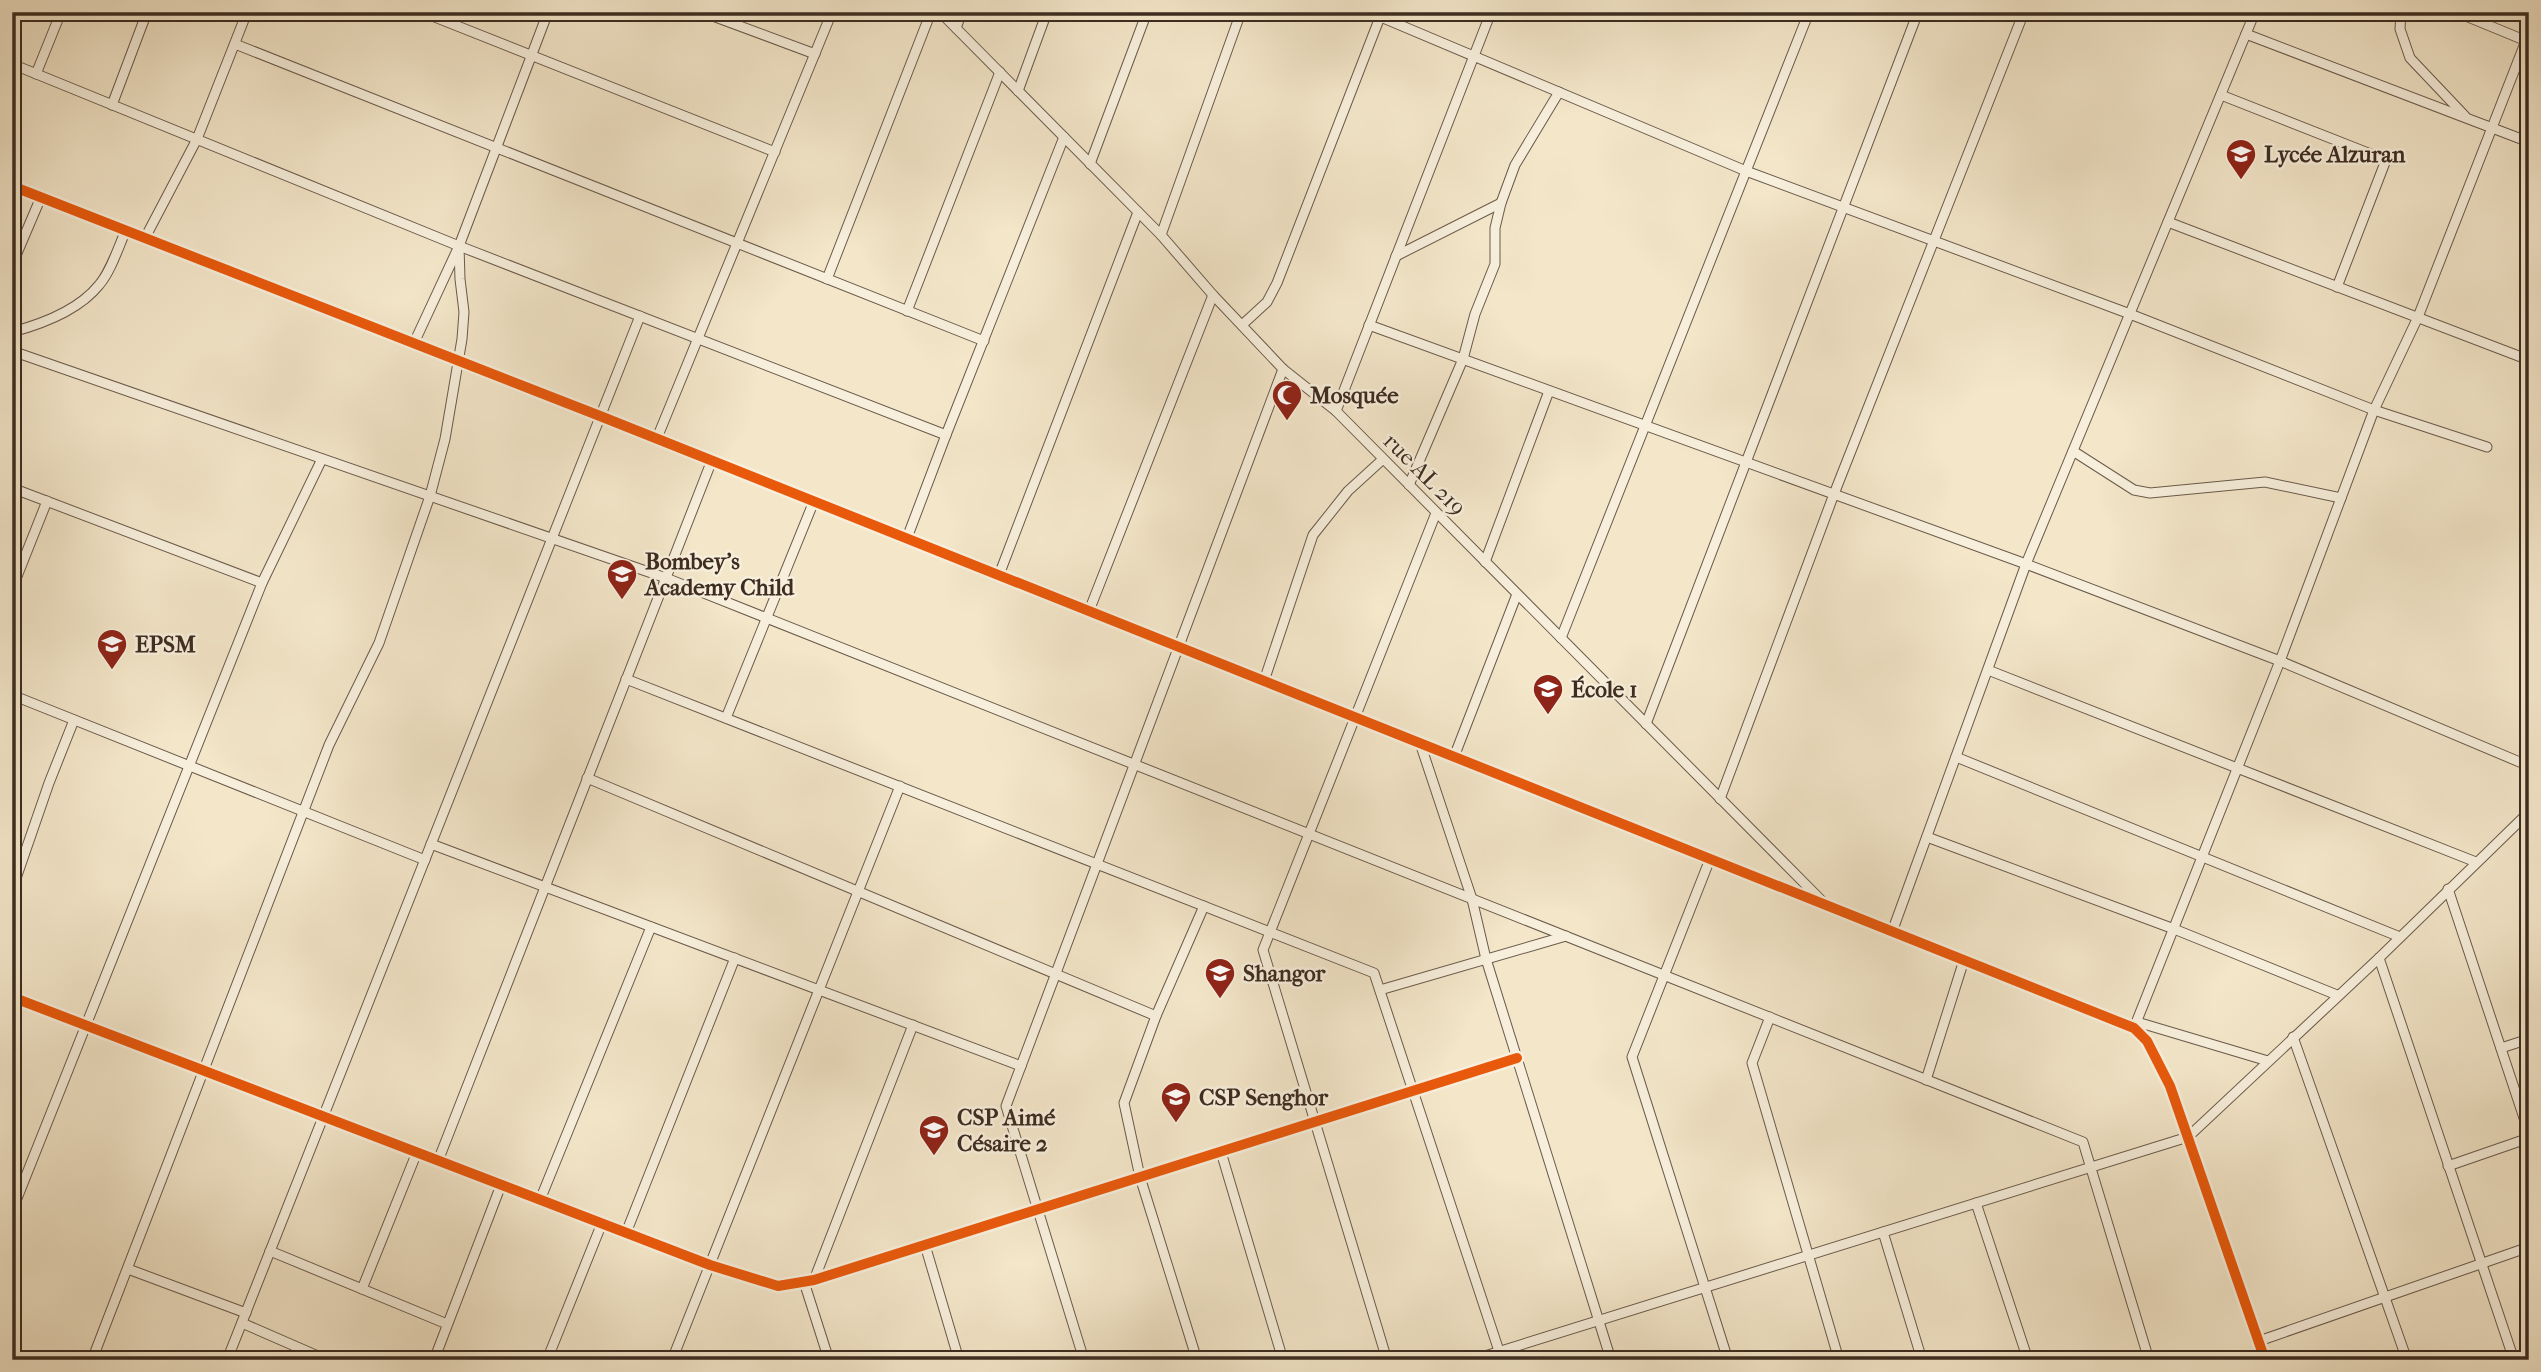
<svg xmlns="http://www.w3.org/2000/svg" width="2541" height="1372" font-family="'IM FELL French Canon',serif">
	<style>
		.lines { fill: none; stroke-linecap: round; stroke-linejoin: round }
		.minor-casing { stroke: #6a5a4b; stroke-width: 11 }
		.minor { stroke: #f7efdc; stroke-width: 9 }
		.cycleway-casing { stroke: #f7efdc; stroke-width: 15 }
		.cycleway { stroke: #e8590c; stroke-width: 10 }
		.labels { text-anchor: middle; stroke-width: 5; stroke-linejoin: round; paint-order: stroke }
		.poi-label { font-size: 23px; font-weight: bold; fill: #3d2c21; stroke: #f7efdc; text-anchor: start }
		.street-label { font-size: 23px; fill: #3d2c21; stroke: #f7efdc }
	</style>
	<rect width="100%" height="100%" fill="#f3e6c9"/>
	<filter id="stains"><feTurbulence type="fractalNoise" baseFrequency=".00286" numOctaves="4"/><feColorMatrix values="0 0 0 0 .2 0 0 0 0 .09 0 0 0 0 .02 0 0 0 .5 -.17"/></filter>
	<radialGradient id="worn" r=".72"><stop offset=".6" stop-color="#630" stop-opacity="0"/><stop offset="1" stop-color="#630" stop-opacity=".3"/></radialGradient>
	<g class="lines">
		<!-- minor casing -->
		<g class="minor-casing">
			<g id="minor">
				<polyline points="422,12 775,152"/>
				<polyline points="702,12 815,54"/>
				<polyline points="940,12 1161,235 1213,295 1283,369 1336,411 1821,900"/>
				<polyline points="1369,12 1746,171 2130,314 2374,410 2487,447"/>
				<polyline points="2401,12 2400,29 2410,58 2465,116"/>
				<polyline points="2456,12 2529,42"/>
				<polyline points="956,28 962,12"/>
				<polyline points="2246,34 2529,142"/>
				<polyline points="235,44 984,341"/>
				<polyline points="12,64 459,246 946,435"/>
				<polyline points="36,74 61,12"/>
				<polyline points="1018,91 1047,12"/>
				<polyline points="2221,95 2386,160 2337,287"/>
				<polyline points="112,105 147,12"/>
				<polyline points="1090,164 1147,12"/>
				<polyline points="12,186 600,416 2134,1028 2147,1041 2170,1086 2265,1360"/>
				<polyline points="2168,222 2529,360"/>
				<polyline points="1161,235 1241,12"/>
				<polyline points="145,238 197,139 247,12"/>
				<polyline points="1396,256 1501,203"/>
				<polyline points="12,265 41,197"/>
				<polyline points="827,279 931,12"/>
				<polyline points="907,311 1000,72"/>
				<polyline points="1242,325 1267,302 1277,283 1380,17"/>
				<polyline points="1369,325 2026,564 2280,661 2529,766"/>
				<path d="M 12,332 C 42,324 79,310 99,285 C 111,271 118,248 126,230"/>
				<polyline points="414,343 459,246 548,12"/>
				<polyline points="12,351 666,578 2083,1142 2149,1360"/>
				<polyline points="1336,411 1491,12"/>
				<polyline points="657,438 832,12"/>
				<polyline points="2073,451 2134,490 2150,493 2265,482 2341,498"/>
				<polyline points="1409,485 1463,359 1475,314 1495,264 1495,228 1501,203 1515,165 1559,92"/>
				<polyline points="12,488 262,583"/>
				<polyline points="907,538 946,435 1064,137"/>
				<polyline points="1485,562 1549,391"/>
				<polyline points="999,575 1138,212"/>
				<polyline points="12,589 47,501"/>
				<polyline points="1089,611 1213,295"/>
				<polyline points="1561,638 1809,12"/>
				<polyline points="1988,670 2476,862"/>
				<polyline points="626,679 1374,973 1499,1351"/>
				<polyline points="1264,681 1313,535 1348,491 1382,460"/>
				<polyline points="12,695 425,860"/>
				<polyline points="726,718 814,501"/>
				<polyline points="1646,724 1918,12"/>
				<polyline points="1420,743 1472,899 1486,959 1611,1360"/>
				<polyline points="1454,757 1517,594"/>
				<polyline points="1956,757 2400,937"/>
				<polyline points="587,778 1156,1016"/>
				<polyline points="1720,799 1834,494 2024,12"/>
				<polyline points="1927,837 2174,929 2337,995"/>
				<polyline points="431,844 1021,1066"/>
				<polyline points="1710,859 1632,1057 1728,1360"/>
				<polyline points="2448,889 2529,1133"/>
				<polyline points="12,890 49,783 74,720"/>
				<polyline points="1892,932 2026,564 2255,12"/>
				<polyline points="2379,958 2514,1360"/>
				<polyline points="1380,990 1566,936"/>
				<polyline points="12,997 710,1265 778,1286 814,1280 1517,1058"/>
				<polyline points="1770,1017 1752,1063 1839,1360"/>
				<polyline points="2137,1022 2268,1061"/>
				<polyline points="2134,1028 2280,661 2374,410 2418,317 2529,33"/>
				<polyline points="2293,1037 2407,1360"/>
				<polyline points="2501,1048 2529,1039"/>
				<polyline points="1926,1080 1964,960"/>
				<polyline points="1221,1152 1283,1360"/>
				<polyline points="438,1161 712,460"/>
				<polyline points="2448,1166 2529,1138"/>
				<polyline points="540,1200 651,927"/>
				<polyline points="1976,1203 2028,1360"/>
				<polyline points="12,1211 262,583 322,459"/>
				<polyline points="1883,1232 1922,1360"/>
				<polyline points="626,1233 735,958"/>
				<polyline points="925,1245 959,1360"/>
				<polyline points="270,1251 447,1324"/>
				<polyline points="128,1269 246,1313"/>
				<polyline points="814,1280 913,1025"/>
				<polyline points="804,1282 829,1360"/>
				<polyline points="362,1289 417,1152"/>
				<polyline points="242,1323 327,1360"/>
				<polyline points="2259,1341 2529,1247"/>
				<polyline points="92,1360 329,745 379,643 430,496 445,439 462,339 464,312 460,279 459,246"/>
				<polyline points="227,1360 640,316"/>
				<polyline points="434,1360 501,1185"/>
				<polyline points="547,1360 602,1223"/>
				<polyline points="672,1360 900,786"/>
				<polyline points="1084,1360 1006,1106 1283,369"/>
				<polyline points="1197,1360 1140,1177 1124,1103 1156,1016 1204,906"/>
				<polyline points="1387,1360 1263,950 1436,513"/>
				<polyline points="1472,1360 2188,1137 2379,958 2529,812"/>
			</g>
		</g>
		<!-- minor -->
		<use href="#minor" class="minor"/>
		<!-- cycleway casing -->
		<g class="cycleway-casing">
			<g id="cycleway">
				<polyline points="12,186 600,416 2134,1028 2147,1041 2170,1086 2265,1360"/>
				<polyline points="12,997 710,1265 778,1286 814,1280 1517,1058"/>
			</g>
		</g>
		<!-- cycleway -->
		<use href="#cycleway" class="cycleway"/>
	</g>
	<!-- icons -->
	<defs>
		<g id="school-pin" transform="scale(1.575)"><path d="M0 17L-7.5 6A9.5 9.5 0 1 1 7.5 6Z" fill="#8f2418" stroke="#f7efdc"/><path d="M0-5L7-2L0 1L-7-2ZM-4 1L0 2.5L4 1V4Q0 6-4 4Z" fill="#fff"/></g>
		<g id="mosque-pin" transform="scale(1.575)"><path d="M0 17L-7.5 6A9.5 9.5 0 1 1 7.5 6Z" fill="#8f2418" stroke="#f7efdc"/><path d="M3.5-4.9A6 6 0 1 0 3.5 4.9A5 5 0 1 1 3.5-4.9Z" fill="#fff"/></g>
		<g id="university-pin" transform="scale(1.575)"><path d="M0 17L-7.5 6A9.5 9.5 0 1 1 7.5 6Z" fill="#8f2418" stroke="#f7efdc"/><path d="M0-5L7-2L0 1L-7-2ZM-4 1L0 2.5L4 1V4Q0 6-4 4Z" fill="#fff"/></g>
	</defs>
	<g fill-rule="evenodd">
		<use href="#school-pin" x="2241" y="154"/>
		<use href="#mosque-pin" x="1287" y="395"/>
		<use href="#school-pin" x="622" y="574"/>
		<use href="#university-pin" x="112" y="644"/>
		<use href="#school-pin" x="1548" y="689"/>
		<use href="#school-pin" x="1220" y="973"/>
		<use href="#school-pin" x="1176" y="1097"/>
		<use href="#school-pin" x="934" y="1130"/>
	</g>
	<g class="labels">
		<!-- poi labels -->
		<g class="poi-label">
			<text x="2264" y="162">Lycée Alzuran</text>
			<text x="1310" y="403">Mosquée</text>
			<text x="645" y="569">Bombey's<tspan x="645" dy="26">Academy Child</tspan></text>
			<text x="135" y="652">EPSM</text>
			<text x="1571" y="697">École 1</text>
			<text x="1243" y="981">Shangor</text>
			<text x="1199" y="1105">CSP Senghor</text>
			<text x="957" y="1125">CSP Aimé<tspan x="957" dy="26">Césaire 2</tspan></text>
		</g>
		<!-- street labels -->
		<g class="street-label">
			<text transform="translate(1425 474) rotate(45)" y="8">rue AL 219</text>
		</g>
	</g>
	<!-- margin -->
	<rect width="2541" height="1372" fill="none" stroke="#f3e6c9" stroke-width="42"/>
	<rect x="14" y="14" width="2513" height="1344" fill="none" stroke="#3d2c21" stroke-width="3.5"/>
	<rect x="21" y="21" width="2499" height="1330" fill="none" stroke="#3d2c21" stroke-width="2"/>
	<rect width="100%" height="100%" filter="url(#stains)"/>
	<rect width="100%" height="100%" fill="url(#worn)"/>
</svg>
